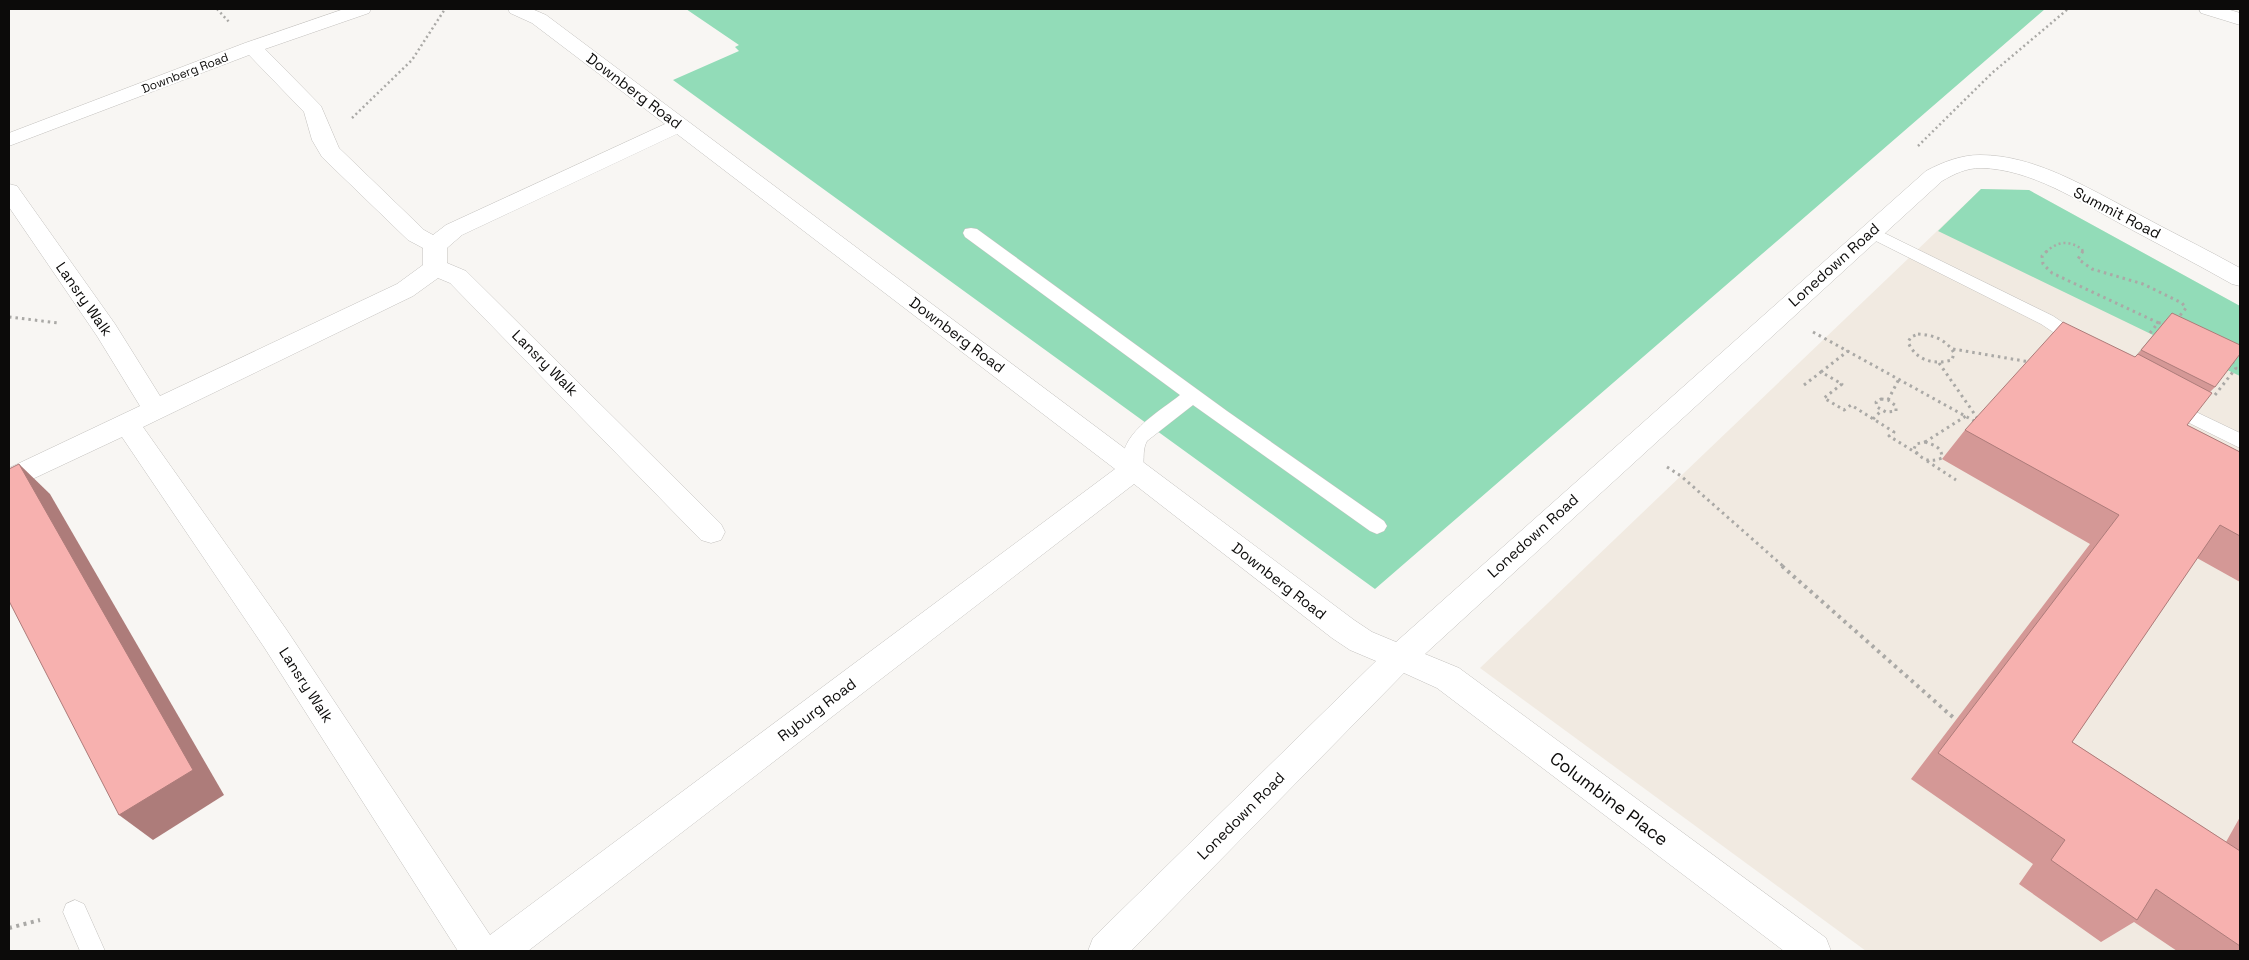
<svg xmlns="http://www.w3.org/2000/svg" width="2249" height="960" font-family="'Space Grotesk',sans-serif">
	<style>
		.built { fill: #f1eae1 }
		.green { fill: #92dcb8 }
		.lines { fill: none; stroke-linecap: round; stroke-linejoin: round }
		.service-casing { stroke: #c3c1be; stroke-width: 1 }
		.minor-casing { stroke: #c3c1be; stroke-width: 1 }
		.path-far2 { stroke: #aaa9a6; stroke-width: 2.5; stroke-dasharray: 2 3; stroke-linecap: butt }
		.path-far1 { stroke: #aaa9a6; stroke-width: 3; stroke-dasharray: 2.5 4; stroke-linecap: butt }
		.path { stroke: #aaa9a6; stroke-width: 4; stroke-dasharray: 3 4.5; stroke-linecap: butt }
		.service { fill: #fff; fill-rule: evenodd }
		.minor { fill: #fff; fill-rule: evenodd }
		.wall { fill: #d49896 }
		.shaded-wall { fill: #ad7c7a }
		.building { fill: #f7b1af; stroke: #ad7c7a }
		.labels { text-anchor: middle; stroke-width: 4; stroke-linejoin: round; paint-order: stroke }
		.far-street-label { font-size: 12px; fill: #0c0b0a; stroke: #fff }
		.street-label { font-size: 15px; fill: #0c0b0a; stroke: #fff }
		.near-street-label { font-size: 18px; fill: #0c0b0a; stroke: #fff }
	</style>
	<rect width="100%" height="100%" fill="#f8f6f3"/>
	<!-- built -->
	<polygon class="built" points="1981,189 2029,190 2240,306 2240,951 1866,951 1480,668"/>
	<!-- green -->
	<g class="green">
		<polygon points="686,9 2045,9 1375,589 673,80 739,51 735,47 739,45"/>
		<polygon points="1981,189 2029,190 2240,306 2240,376 2225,369 2122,373 2153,335 1938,231"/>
	</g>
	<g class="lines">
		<!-- service casing -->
		<g class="service-casing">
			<g id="service">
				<polygon points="1872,227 2053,316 2071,328 2086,346 2083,350 2077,352 2071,350 2059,336 2041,324 1866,236 1864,232 1866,228"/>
				<path d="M 971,228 L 977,229 L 1227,411 L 1384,521 L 1387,526 L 1384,531 L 1377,534 L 1370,531 L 1193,405 L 1147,441 C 1141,451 1146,464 1141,474 L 1134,476 L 1127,474 C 1109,439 1158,413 1180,395 L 965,237 L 963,233 L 965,229 Z"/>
				<polygon points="2171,400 2240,433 2240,448 2165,411 2162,406 2165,401"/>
				<polygon points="75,900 84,904 105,951 80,951 63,912 66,904"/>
			</g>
		</g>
		<!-- minor casing -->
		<g class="minor-casing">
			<g id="minor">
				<path d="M 344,9 L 371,9 L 369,13 L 265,49 L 321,106 L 339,148 L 424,230 L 433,235 L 446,225 L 665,124 L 532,23 L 510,13 L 508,9 L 532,9 L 546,15 L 1354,620 L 1372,632 L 1396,642 L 1926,171 C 1943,162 1961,155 1980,155 C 2036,155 2089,189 2136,213 C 2171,232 2206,249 2240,268 L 2240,286 L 2232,284 C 2195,263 2158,244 2121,224 C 2079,201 2031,169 1981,168 C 1966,168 1954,174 1942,181 L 1425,654 L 1459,668 L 1826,938 L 1831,951 L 1784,951 L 1437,688 L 1404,673 L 1131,951 L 1088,951 L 1093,938 L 1376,661 L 1350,650 L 1332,638 L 1134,484 L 528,951 L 458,951 L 264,647 L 122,437 L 9,490 L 9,468 L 140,406 L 97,336 L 9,207 L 9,184 L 17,186 L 115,324 L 160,396 L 397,284 L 423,265 L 423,248 L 408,240 L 322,157 L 312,140 L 304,112 L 249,55 L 9,146 L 9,133 L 245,43 ZM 677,134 L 1115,469 L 490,935 L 286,629 L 143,427 L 413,296 L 438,278 L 450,283 L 701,540 L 711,543 L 721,540 L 725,532 L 721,524 L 466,271 L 447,263 L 447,248 L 462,235 Z"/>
				<polygon points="2199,9 2227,9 2240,13 2240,25 2201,13"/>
			</g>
		</g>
		<!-- path-far2 -->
		<g class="path-far2">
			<polyline points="217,9 230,23"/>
			<polyline points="352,118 412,60 445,9"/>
			<polyline points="1918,146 1992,73 2068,9"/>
			<path d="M 2046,252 C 2058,241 2068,240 2082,249 L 2083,252"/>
		</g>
		<!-- path-far1 -->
		<g class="path-far1">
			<polyline points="2047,251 2042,256 2043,264 2052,273 2165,326"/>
			<polyline points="2083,251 2078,259 2092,269 2143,284 2182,303 2186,308 2178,318"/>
			<polyline points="9,317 59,323"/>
			<polyline points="1813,332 1976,422"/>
			<polyline points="2150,333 2158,323 2169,322"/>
			<path d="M 1918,334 C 1933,335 1946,339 1954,353 L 1952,360 C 1934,365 1916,361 1908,342 L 1911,337 Z"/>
			<polyline points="1953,349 2030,362"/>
			<polyline points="1939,363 1978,419"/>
			<polyline points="1821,372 1848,351"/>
			<polyline points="1804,385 1821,372 1842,384 1824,398 1844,410 1851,405 1894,432 1889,436 1918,454"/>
			<polyline points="2215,395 2236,368 2232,361"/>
			<polygon points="1881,399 1888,400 1896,406 1896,411 1886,412 1877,407 1876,402"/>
			<polyline points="1888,400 1899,379"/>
			<polyline points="1873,419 1881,411"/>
			<path d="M 1925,442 C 1934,445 1942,447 1942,458 C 1930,463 1921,460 1914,449 L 1916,444 Z"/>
			<polyline points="1925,442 1966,416"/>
			<polyline points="1927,461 1956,480"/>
			<polyline points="1667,467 1681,476 1784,567"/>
		</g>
		<!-- path -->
		<g class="path">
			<polyline points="1782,566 1956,720"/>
			<polyline points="9,928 40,920"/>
		</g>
		<!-- service -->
		<use href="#service" class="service"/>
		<!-- minor -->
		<use href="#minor" class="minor"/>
	</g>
	<!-- wall -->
	<polygon class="wall" points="2172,313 2215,387 2210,392 2187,425 2240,452 2240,582 2197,558 2072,742 2226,842 2240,817 2240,951 2177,951 2134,922 2101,942 2019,884 2033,864 1911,779 2090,544 1942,459 1965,430 2135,357"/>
	<!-- shaded-wall -->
	<polygon class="shaded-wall" points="19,464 50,494 224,795 153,840 119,815"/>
	<!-- building -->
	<g class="building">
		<polygon points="2172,313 2240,345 2240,354 2215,387 2141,350"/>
		<polygon points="2063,322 2135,357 2138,354 2212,393 2187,425 2240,452 2240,536 2220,525 2072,742 2240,851 2240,946 2156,889 2137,920 2051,860 2065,840 1938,753 2119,515 1965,430"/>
		<polygon points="19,464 193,770 119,815 9,601 9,469"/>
	</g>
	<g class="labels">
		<!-- far-street labels -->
		<g class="far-street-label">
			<text transform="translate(185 73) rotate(-21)" y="4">Downberg Road</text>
		</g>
		<!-- street labels -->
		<g class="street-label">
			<text transform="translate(634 91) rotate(37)" y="5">Downberg Road</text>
			<text transform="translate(2117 213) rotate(27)" y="5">Summit Road</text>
			<text transform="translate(1834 265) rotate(-42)" y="5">Lonedown Road</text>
			<text transform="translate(84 299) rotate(55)" y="5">Lansry Walk</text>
			<text transform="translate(957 335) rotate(37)" y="5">Downberg Road</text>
			<text transform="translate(545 363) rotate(45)" y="5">Lansry Walk</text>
			<text transform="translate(1533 536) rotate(-42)" y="5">Lonedown Road</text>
			<text transform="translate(1279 581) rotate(38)" y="5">Downberg Road</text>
			<text transform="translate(306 685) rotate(57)" y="5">Lansry Walk</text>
			<text transform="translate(817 710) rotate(-37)" y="5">Ryburg Road</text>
			<text transform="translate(1241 816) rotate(-45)" y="5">Lonedown Road</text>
		</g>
		<!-- near-street labels -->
		<g class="near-street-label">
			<text transform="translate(1609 799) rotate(37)" y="6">Columbine Place</text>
		</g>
	</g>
	<!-- border -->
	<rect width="2249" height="960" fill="none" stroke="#0c0b0a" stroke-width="20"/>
</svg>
